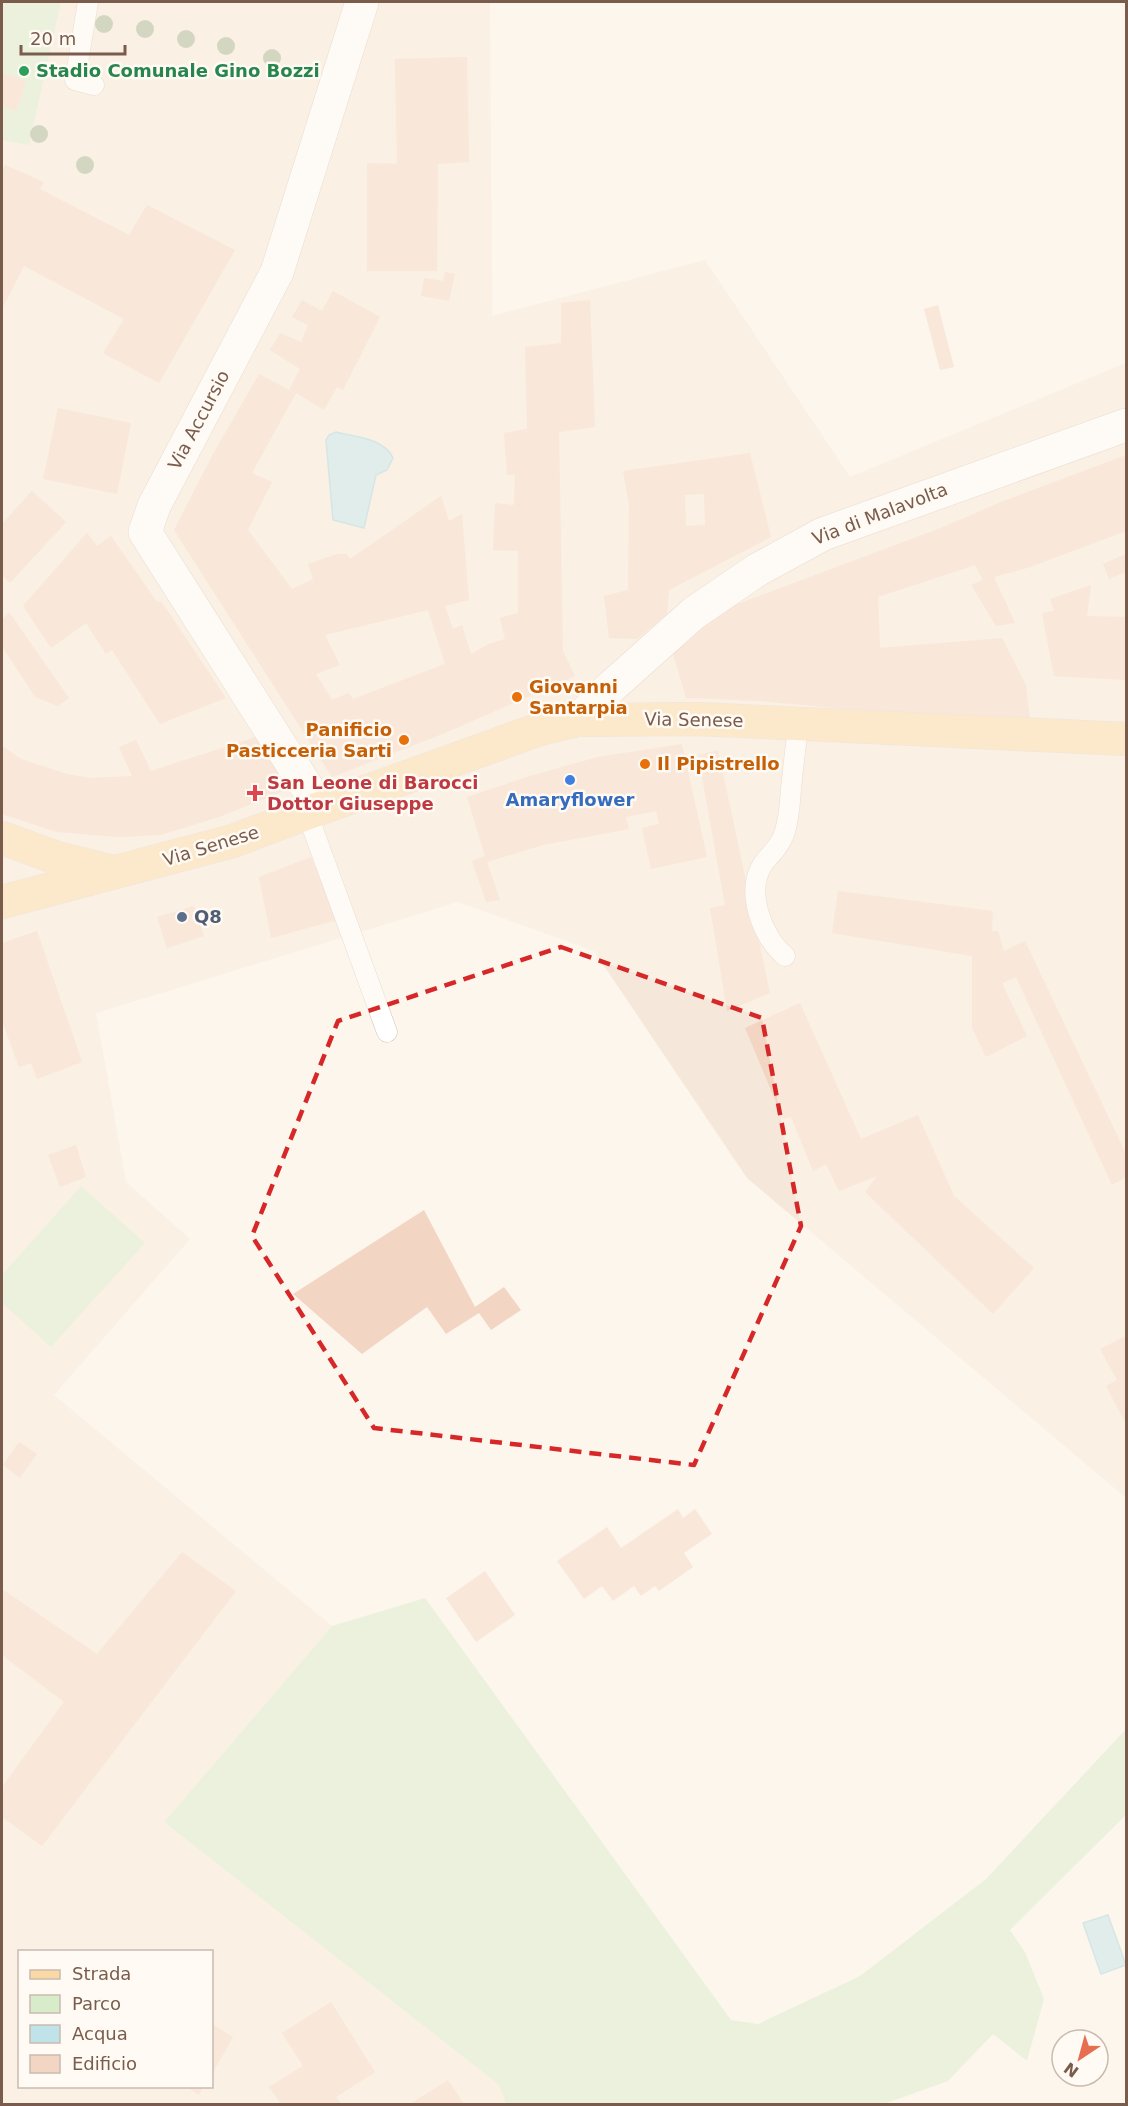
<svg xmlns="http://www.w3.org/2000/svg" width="1128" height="2106" font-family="'DejaVu Sans',sans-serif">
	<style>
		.residential { fill: #f5e8da; fill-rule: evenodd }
		.green { fill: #d8ecc9 }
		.water { fill: #bfe3e8; stroke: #a5d3da; stroke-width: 1.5 }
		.building { fill: #f3d5c3; fill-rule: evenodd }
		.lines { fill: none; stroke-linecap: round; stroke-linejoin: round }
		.lane-casing { stroke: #d1beb0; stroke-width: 21 }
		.street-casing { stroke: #d1beb0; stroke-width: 34 }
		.primary-casing { stroke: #dad1cd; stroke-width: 34 }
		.lane { stroke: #fff; stroke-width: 20 }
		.street { stroke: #fff; stroke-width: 33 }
		.primary { stroke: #fbd9a5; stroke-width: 33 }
		.tree { fill: #a0b28e }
		.marked { fill: none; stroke: #d62828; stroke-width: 4.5; stroke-dasharray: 12 8; stroke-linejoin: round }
		.leisure-dot { fill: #2e9e5b; stroke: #fffaf3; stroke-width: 2 }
		.food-dot { fill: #e8710a; stroke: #fffaf3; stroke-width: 2 }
		.shop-dot { fill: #3f7fe0; stroke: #fffaf3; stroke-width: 2 }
		.health-dot { fill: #e0444e; stroke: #fffaf3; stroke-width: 2 }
		.service-dot { fill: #5c6f8a; stroke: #fffaf3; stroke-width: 2 }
		.labels { text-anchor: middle; stroke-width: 5; stroke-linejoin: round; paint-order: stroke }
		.leisure-label { font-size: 18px; font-weight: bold; fill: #27864d; stroke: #fffaf3; text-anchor: start }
		.street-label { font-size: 18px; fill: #7a5c4d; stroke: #fffaf3 }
		.food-label { font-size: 18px; font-weight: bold; fill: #c56008; stroke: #fffaf3; text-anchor: start }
		.health-label { font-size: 18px; font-weight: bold; fill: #be3a42; stroke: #fffaf3; text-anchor: start }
		.shop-label { font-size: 18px; font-weight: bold; fill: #366cbe; stroke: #fffaf3 }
		.service-label { font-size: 18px; font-weight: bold; fill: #4e5e75; stroke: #fffaf3; text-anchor: start }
	</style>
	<rect width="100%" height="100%" fill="#fdf6ec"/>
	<!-- residential -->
	<path class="residential" d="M 2,2 L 490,2 L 492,316 L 705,260 L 850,477 L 1126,363 L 1126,1498 L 747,1178 L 594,951 L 458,902 L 96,1013 L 126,1182 L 190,1239 L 54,1395 L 332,1626 L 164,1822 L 499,2085 L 506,2104 L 2,2104 ZM 20,1952 L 212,1952 L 212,2086 L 20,2086 Z"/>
	<!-- green -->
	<g class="green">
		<polygon points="2,2 61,2 29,145 2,140"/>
		<polygon points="81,1186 145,1243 51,1347 2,1303 2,1275"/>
		<polygon points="425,1598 731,2020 758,2024 860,1976 986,1879 1126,1729 1126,1815 1010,1930 1025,1952 1044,1999 1027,2061 993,2034 948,2081 884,2104 506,2104 499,2085 164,1822 332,1626"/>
	</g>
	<!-- water -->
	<g class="water">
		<path d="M 336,432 C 355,437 384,438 393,458 L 387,470 L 376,475 L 364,528 L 333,520 L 326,440 L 329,435 Z"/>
		<polygon points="1108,1915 1126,1965 1101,1974 1083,1923"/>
	</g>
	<!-- building -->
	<g class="building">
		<polygon points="467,57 469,162 438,164 437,271 367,271 367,163 397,164 395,59"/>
		<polygon points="2,73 26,81 17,111 2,106"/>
		<polygon points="5,165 44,182 40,189 129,235 147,205 235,250 159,383 103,353 124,319 24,266 2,309 2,171"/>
		<polygon points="445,272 455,274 449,301 421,296 424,278 443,281"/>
		<path d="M 333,291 L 380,317 L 343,390 L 337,387 L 324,410 L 296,393 L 252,473 L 272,482 L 248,530 L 292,589 L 313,579 L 308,564 L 337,554 L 346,554 L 350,559 L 441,496 L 449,521 L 462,514 L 469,600 L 445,606 L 453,629 L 462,625 L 471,654 L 489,644 L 505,639 L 500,618 L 518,613 L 518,551 L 493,550 L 495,503 L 514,505 L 515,474 L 507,475 L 504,433 L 527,429 L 525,347 L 561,343 L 561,303 L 590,300 L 595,427 L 559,432 L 563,651 L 575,676 L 445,733 L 332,777 L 174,530 L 212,456 L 259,374 L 289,390 L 300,369 L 270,350 L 280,333 L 301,342 L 308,325 L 292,317 L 302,300 L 322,311 ZM 428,610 L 445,664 L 353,699 L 349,693 L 332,700 L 316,674 L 340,665 L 325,635 Z"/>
		<polygon points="938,305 954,367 940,370 924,309"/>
		<polygon points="58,408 131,423 117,494 43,479"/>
		<path d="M 750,453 L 771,537 L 669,590 L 667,614 L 637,639 L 609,638 L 604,596 L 628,590 L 629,506 L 623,471 ZM 704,494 L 705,525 L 686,526 L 685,495 Z"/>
		<polygon points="1126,455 1126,531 1027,568 994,577 1015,623 996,626 971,585 983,580 975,565 878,597 880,648 1002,638 1026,685 1030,719 887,713 760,701 686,698 670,643 735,605 941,528 1001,502"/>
		<polygon points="32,491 66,522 10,583 3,577 2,578 2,524"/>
		<polygon points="87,533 97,546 111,536 157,602 161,601 226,698 160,724 112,650 106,654 86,623 51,648 23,606"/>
		<polygon points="1126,554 1126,572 1109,579 1103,564"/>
		<polygon points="1091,585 1087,616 1126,617 1126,680 1054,676 1042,613 1054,611 1050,599"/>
		<polygon points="9,612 69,698 58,706 35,697 2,646 2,620"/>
		<polygon points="256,737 289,789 219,817 160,835 117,837 57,832 2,814 2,746 21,759 67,774 91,778 132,776 119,747 136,740 151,771"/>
		<polygon points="682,744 707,857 651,869 642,828 659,824 656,811 626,817 629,829 543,845 487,862 500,900 486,902 472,861 485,856 467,797 530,776 598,757"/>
		<polygon points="718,750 770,993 727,1011 710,908 725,905 698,755"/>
		<polygon points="311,857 337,920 271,938 259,877"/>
		<polygon points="838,891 993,911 992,931 998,931 1004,951 1025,941 1126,1154 1126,1177 1112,1185 1016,977 1002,983 1027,1036 986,1057 972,1028 972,956 832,933"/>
		<polygon points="194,906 204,936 167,948 157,917"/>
		<polygon points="37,931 82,1062 37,1079 31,1063 19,1067 2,1021 2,943"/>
		<polygon points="800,1003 861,1139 918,1115 954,1196 1034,1268 993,1314 865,1192 877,1176 839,1191 826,1164 813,1171 791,1117 783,1119 745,1028"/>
		<polygon points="76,1145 86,1177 60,1187 48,1155"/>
		<polygon points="424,1210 475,1307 504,1287 521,1310 491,1330 479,1313 446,1334 427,1307 362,1354 293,1294"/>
		<polygon points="1126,1336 1126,1424 1106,1386 1117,1380 1100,1349"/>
		<polygon points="19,1442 37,1454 20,1478 3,1465"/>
		<polygon points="678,1509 683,1518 695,1509 712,1534 684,1553 693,1567 659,1591 655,1586 641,1596 634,1586 613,1601 602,1586 584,1599 557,1561 607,1527 621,1548"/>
		<polygon points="182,1552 236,1591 42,1846 2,1817 2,1787 64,1702 2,1655 2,1589 97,1654"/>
		<polygon points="485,1571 515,1615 476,1642 446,1598"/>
		<polygon points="331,2002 375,2072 336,2097 341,2104 281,2104 269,2087 303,2066 282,2033"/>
		<polygon points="212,2024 233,2037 212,2074"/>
		<polygon points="448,2080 464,2104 410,2104"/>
		<polygon points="186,2086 204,2086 199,2095"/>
	</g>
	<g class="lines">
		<!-- lane casing -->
		<g class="lane-casing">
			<g id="lane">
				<polyline points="88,2 75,80 94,85"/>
				<polyline points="307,813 387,1032"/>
				<path d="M 785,956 C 762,937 745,891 763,864 C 770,854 780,847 784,834 C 789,820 790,804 791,789 C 793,767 796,746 798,724"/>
			</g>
		</g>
		<!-- street casing -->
		<g class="street-casing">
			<g id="street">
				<polyline points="578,720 611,687 694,613 757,570 823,534 1126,425"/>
				<polyline points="320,808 145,532 154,506 277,272 362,2"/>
			</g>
		</g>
		<!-- primary casing -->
		<g class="primary-casing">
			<g id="primary">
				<polyline points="2,838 57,858 114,872"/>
				<polyline points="2,902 233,841 307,813 540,729 578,720 698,719 1126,739"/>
			</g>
		</g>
		<!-- lane -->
		<use href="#lane" class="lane"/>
		<!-- street -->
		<use href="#street" class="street"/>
		<!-- primary -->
		<use href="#primary" class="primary"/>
	</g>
	<!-- trees -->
	<g class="tree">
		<circle cx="104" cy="24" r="9"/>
		<circle cx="145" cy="29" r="9"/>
		<circle cx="186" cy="39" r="9"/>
		<circle cx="226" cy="46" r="9"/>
		<circle cx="272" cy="58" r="9"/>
		<circle cx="39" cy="134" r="9"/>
		<circle cx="85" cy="165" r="9"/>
	</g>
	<!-- marked area -->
	<path d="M0 0H1128V2106H0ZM 561,947 L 762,1018 L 801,1226 L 694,1465 L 374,1428 L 252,1236 L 338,1021 Z" fill="#fdf6ec" fill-opacity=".55" fill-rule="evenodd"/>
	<path class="marked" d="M 561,947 L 762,1018 L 801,1226 L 694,1465 L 374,1428 L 252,1236 L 338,1021 Z"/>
	<!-- markers -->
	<circle class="leisure-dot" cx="24" cy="71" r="6"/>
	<g class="food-dot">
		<circle cx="517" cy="697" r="6"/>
		<circle cx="404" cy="740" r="6"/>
		<circle cx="645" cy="764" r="6"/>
	</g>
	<circle class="shop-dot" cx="570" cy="780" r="6"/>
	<path class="health-dot" d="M252 784h6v6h6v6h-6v6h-6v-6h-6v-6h6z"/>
	<circle class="service-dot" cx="182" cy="917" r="6"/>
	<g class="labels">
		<!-- leisure labels -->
		<g class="leisure-label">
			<text x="36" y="77">Stadio Comunale Gino Bozzi</text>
		</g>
		<!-- street labels -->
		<g class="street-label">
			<text transform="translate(199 420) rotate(-62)" y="6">Via Accursio</text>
			<text transform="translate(880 514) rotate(-21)" y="6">Via di Malavolta</text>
			<text transform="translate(694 720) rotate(1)" y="6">Via Senese</text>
			<text transform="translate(211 846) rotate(-17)" y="6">Via Senese</text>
		</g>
		<!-- food labels -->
		<g class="food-label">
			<text x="529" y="693">Giovanni<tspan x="529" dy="21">Santarpia</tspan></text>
			<text x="392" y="736" text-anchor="end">Panificio<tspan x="392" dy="21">Pasticceria Sarti</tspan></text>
			<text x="657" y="770">Il Pipistrello</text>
		</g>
		<!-- health labels -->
		<g class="health-label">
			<text x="267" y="789">San Leone di Barocci<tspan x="267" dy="21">Dottor Giuseppe</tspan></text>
		</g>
		<!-- shop labels -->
		<g class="shop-label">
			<text x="570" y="806">Amaryflower</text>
		</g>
		<!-- service labels -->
		<g class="service-label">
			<text x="194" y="923">Q8</text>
		</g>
	</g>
	<!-- border -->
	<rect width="1128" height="2106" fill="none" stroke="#7a5c4d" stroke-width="6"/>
	<!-- legend -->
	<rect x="18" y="1950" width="195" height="138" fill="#fffaf3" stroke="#cabbb1" stroke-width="1.5"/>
	<rect x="30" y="1970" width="30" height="9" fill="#fbd9a5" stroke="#cabbb1" stroke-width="1.5"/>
	<text x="72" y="1980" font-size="18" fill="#7a5c4d">Strada</text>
	<rect x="30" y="1995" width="30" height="18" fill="#d8ecc9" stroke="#cabbb1" stroke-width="1.5"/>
	<text x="72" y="2010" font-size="18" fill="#7a5c4d">Parco</text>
	<rect x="30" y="2025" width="30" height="18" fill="#bfe3e8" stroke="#cabbb1" stroke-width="1.5"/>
	<text x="72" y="2040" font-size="18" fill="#7a5c4d">Acqua</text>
	<rect x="30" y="2055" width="30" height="18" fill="#f3d5c3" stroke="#cabbb1" stroke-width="1.5"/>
	<text x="72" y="2070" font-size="18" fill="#7a5c4d">Edificio</text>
	<!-- north arrow -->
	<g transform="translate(1080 2058) rotate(216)"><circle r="28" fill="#fffaf3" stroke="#cabbb1" stroke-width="1.5"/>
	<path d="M0-4.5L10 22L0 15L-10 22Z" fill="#e76f51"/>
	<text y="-9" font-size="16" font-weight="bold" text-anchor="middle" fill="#7a5c4d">N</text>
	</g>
	<!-- scale -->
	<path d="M21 45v9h104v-9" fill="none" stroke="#7a5c4d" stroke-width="3"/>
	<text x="30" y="45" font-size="18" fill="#7a5c4d" stroke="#fffaf3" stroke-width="4.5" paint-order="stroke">20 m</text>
</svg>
